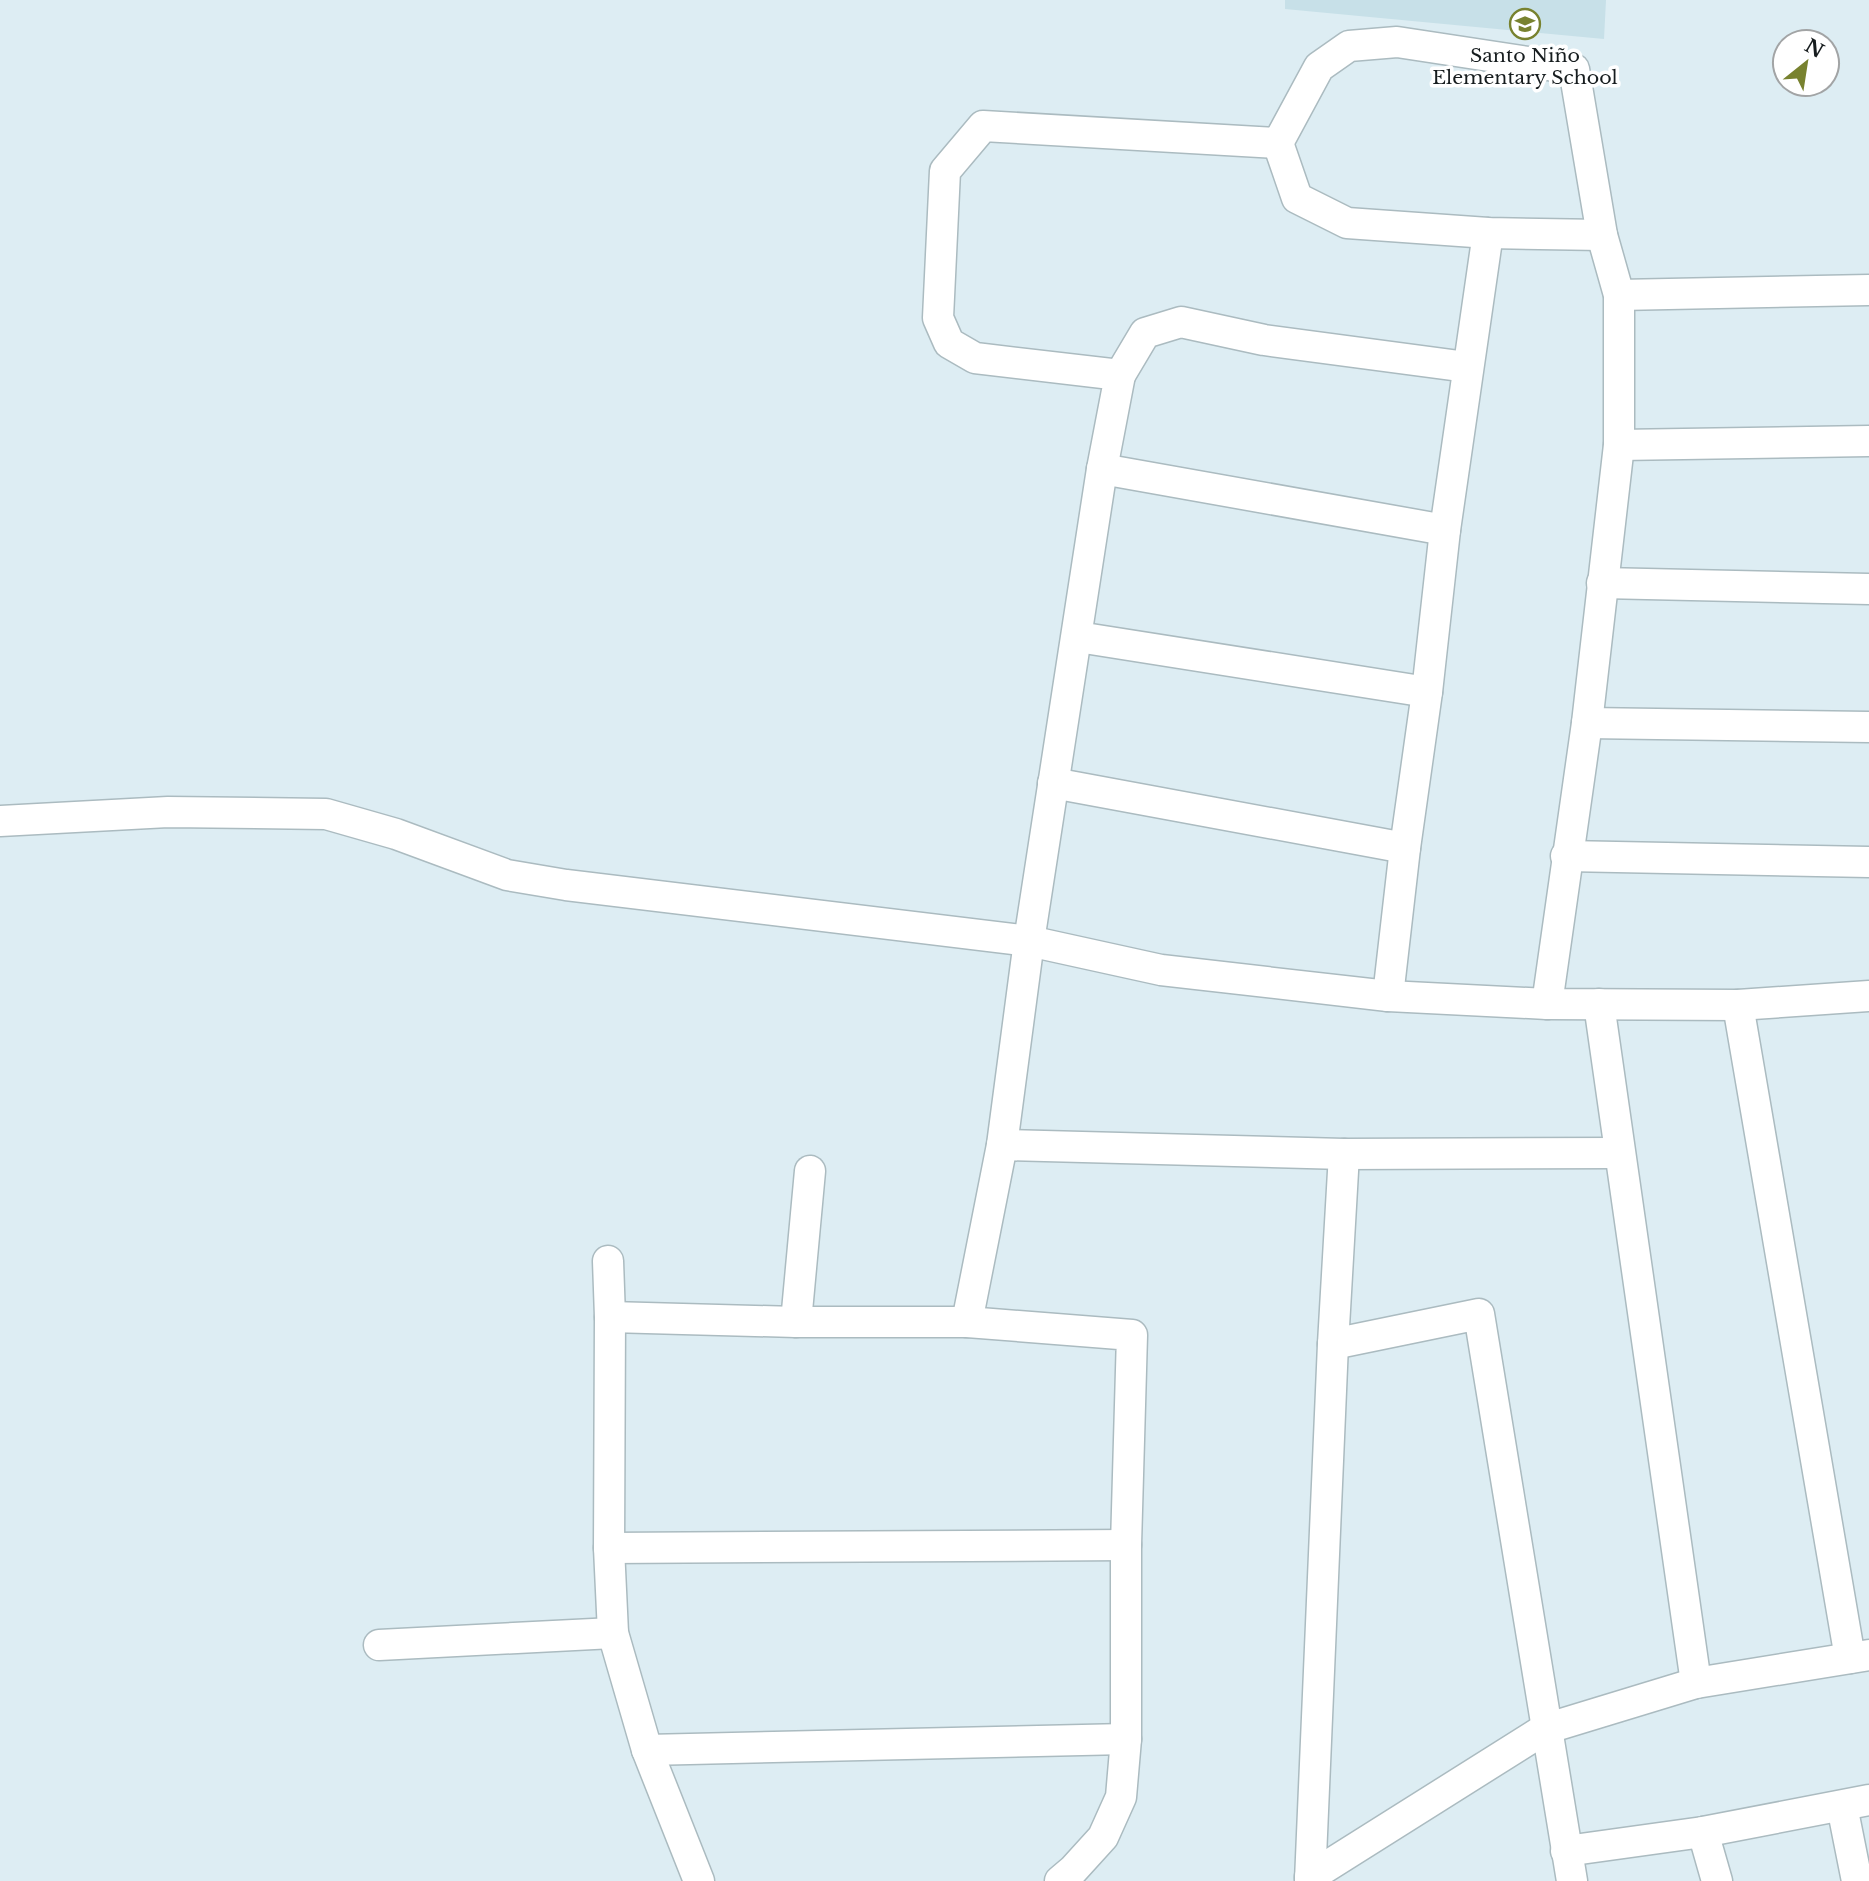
<svg xmlns="http://www.w3.org/2000/svg" width="1869" height="1881" font-family="'Libre Baskerville',serif">
	<style>
		.built { fill: #c7e0e8 }
		.lines { fill: none; stroke-linecap: round; stroke-linejoin: round }
		.street-casing { stroke: #abbbc0; stroke-width: 33 }
		.street { stroke: #fff; stroke-width: 30 }
		.labels { text-anchor: middle; stroke-width: 7; stroke-linejoin: round; paint-order: stroke }
		.poi-label { font-size: 19px; fill: #161c1e; stroke: #fff }
	</style>
	<rect width="100%" height="100%" fill="#ddedf3"/>
	<path class="built" d="M1285 0H1606L1604 39 1285 9Z"/>
	<g class="lines">
		<g class="street-casing">
			<g id="street">
				<path d="M1278 143 1297 198 1347 223 1488 233 1602 235"/>
				<path d="M1619 295 1869 290"/>
				<path d="M1120 375 1145 333 1181 322 1264 340 1467 367"/>
				<path d="M1619 445 1869 441"/>
				<path d="M1102 469 1445 530"/>
				<path d="M1602 583 1869 589"/>
				<path d="M1078 637 1427 692"/>
				<path d="M1587 723 1869 727"/>
				<path d="M1053 783 1405 848"/>
				<path d="M0 821 168 812 326 814 396 834 507 875 566 885 1029 941 1161 970 1388 996 1547 1004 1738 1005 1869 996"/>
				<path d="M1566 856 1869 862"/>
				<path d="M1388 996 1405 848 1427 692 1445 530 1488 233"/>
				<path d="M1599 1004 1696 1683"/>
				<path d="M1738 1005 1850 1658"/>
				<path d="M1002 1145 1344 1154 1619 1153"/>
				<path d="M608 1261 610 1317 609 1548 613 1633 647 1750 699 1881"/>
				<path d="M610 1317 796 1322H967L1132 1335 1126 1545V1739L1121 1797 1103 1837 1073 1870 1060 1881"/>
				<path d="M796 1322 810 1171"/>
				<path d="M967 1322 1002 1145 1029 941 1102 469 1120 375 975 358 949 343 938 318 945 171 983 126 1278 143 1319 67 1349 46 1397 42 1574 69 1602 235 1619 295V445L1587 723 1547 1004"/>
				<path d="M1333 1344 1479 1314 1572 1881"/>
				<path d="M609 1548 1126 1545"/>
				<path d="M379 1645 613 1633"/>
				<path d="M647 1750 1126 1739"/>
				<path d="M1842 1806 1857 1881"/>
				<path d="M1703 1832 1717 1881"/>
				<path d="M1566 1851 1703 1832 1869 1800"/>
				<path d="M1310 1877 1545 1729 1696 1683 1869 1655"/>
				<path d="M1310 1881 1333 1344 1344 1154"/>
			</g>
		</g>
		<use href="#street" class="street"/>
	</g>
	<defs>
		<g id="school-ring" transform="scale(1.575)"><circle r="9.5" fill="#fff" stroke="#78822f" stroke-width="1.5"/><path d="M0-5L7-2L0 1L-7-2ZM-4 1L0 2.5L4 1V4Q0 6-4 4Z" fill="#78822f"/></g>
	</defs>
	<g fill-rule="evenodd">
		<use href="#school-ring" x="1525" y="24"/>
	</g>
	<g class="labels">
		<g class="poi-label">
			<text x="1525" y="62">Santo Niño<tspan x="1525" dy="22">Elementary School</tspan></text>
		</g>
	</g>
	<g transform="translate(1806 63) rotate(30)"><circle r="33" fill="#ffffff" stroke="#a2a4a5" stroke-width="2"/>
	<path d="M0-5L12 26L0 18L-12 26Z" fill="#78822f"/>
	<text y="-10" font-size="19" font-weight="bold" text-anchor="middle" fill="#161c1e">N</text>
	</g>
</svg>
